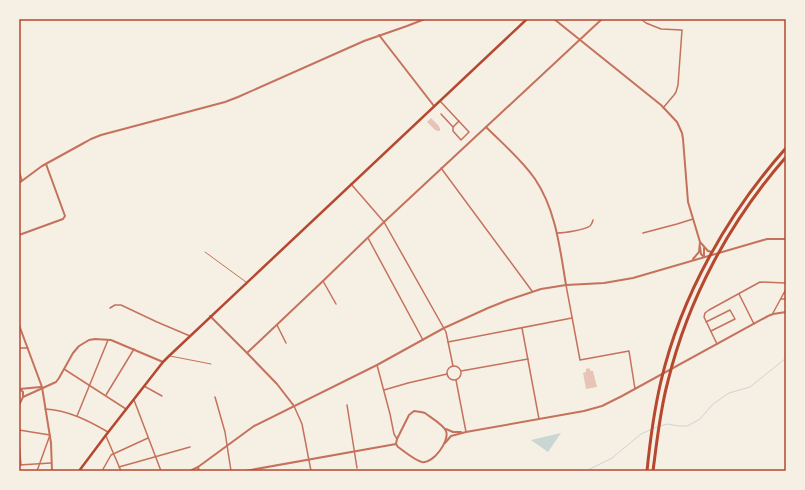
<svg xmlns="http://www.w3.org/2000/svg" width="805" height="490" font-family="Raleway,sans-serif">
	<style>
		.water { fill: #c9d6d2 }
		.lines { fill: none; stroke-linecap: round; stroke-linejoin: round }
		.stream { stroke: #c9d6d2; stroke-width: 1 }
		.building { fill: #e6c5b7 }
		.service { stroke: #c5725c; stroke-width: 1 }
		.pedestrian { stroke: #c5725c; stroke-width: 1 }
		.minor { stroke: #c5725c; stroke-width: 1.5 }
		.tertiary { stroke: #c5725c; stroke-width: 2 }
		.primary { stroke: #b5482f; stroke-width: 2.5 }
		.motorway { stroke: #b5482f; stroke-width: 3 }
		.neatline { fill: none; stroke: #b5482f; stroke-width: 1.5 }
	</style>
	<rect width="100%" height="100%" fill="#f6efe4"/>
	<path class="water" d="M561 433 548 452 531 440Z"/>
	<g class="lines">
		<g class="stream">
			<path d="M660 426 667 424 679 426H687L693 423 700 419 713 404 729 393 750 387 786 358"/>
			<path d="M586 471 612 458 641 434 657 427"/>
		</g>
	</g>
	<g class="building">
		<path d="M431 118 439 126 440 129V131H438L435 130 427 122Z"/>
		<path d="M589 368 591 371H593L597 387 586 389 583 373 586 372V369Z"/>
	</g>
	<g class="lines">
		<path class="service" d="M205 252 246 282"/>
		<path class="pedestrian" d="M170 356 211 364"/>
		<g class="minor">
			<path d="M641 19 646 23 661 29 682 30 678 85 676 92 674 95 663 108"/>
			<path d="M440 101 469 132 461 140 453 131V127L441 114"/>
			<path d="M453 127 459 121"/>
			<path d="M19 162V170L22 181"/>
			<path d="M441 168 532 291"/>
			<path d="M351 184 384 222 446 332 453 366"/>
			<path d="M557 233C564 233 584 230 590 226 592 224 592 223 593 220"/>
			<path d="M643 233 677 224 693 219"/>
			<path d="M368 238 423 340"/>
			<path d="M323 281 336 304"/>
			<path d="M566 285 580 360 629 351 635 389"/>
			<path d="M739 294 754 324"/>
			<path d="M781 299H786"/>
			<path d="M110 308 115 305H121L157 322 190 336"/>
			<path d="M773 313 786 289"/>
			<path d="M706 322 730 310 735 319 711 331"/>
			<path d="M277 325 286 343"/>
			<path d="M522 328 539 419"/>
			<path d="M448 342 572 318"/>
			<path d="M717 344 704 317 705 313 709 310 760 282 786 283"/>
			<path d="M19 348H28"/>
			<path d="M377 365 390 414 394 434 397 439"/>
			<circle cx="454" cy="373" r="7"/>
			<path d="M64 369 126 409"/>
			<path d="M461 371 528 359"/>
			<path d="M456 380 466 432"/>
			<path d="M144 386 162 396"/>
			<path d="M384 390 408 383 447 374"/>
			<path d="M106 395 134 349"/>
			<path d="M215 397 225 432 231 471"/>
			<path d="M134 400 161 471"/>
			<path d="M347 405 357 468"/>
			<path d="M294 406 302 424 311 471"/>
			<path d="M45 409C68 410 89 421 108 432"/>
			<path d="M77 416 108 340"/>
			<path d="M19 430 50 435 37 471"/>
			<path d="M106 436 121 471"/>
			<path d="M19 443 21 465"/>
			<path d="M19 465 51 463"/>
			<path d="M119 467 190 447"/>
			<path d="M102 471 111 455 148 438"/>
		</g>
		<g class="tertiary">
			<path d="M554 19 661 105 677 122 682 133 683 139 688 202 700 242 699 252 693 259"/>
			<path d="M379 35 434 106"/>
			<path d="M486 127C503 144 522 160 535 179 556 210 560 249 566 285"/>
			<path d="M19 183 42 166 82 144 91 139 101 135 225 102 238 97 364 41 407 26 425 19"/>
			<path d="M19 235 63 219 65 216 46 164"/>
			<path d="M700 242 708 251 712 252"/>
			<path d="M700 247 701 254 704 257"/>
			<path d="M704 257V248"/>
			<path d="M210 316 247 353 277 384 294 406"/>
			<path d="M19 325 42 387 51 443 52 471"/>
			<path d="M247 353 323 281 384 222 602 19"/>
			<path d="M19 389 41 387"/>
			<path d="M21 390 23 392V397"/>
			<path d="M19 405 23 397 56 382 59 378 73 353 79 346 89 340 95 339 111 340 163 362"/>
			<path d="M414 411 421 412 425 413C430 417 444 425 446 431 450 441 433 464 422 462 414 460 404 451 398 447L396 444 397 439 409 415Z"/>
			<path d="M446 429 453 432H461"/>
			<path d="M445 443 451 436 466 432 584 411 602 406 622 396 768 316 773 314 786 312"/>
			<path d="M198 467 199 471"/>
			<path d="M190 471 198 467 254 426 377 365 444 328 488 308 508 300 541 289 566 285 604 283 633 278 760 241 767 239H786"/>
			<path d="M245 471 396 444"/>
		</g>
		<path class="primary" d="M79 471 106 435 163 362 169 356 527 19"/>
		<g class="motorway">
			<path d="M647 471C650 441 654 411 661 381 681 296 728 213 786 148"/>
			<path d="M653 471C657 441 660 410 668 381 688 299 730 221 786 157"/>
		</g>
	</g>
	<rect width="805" height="490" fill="none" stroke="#f6efe4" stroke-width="40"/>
	<rect x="20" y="20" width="765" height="450" class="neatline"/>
</svg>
